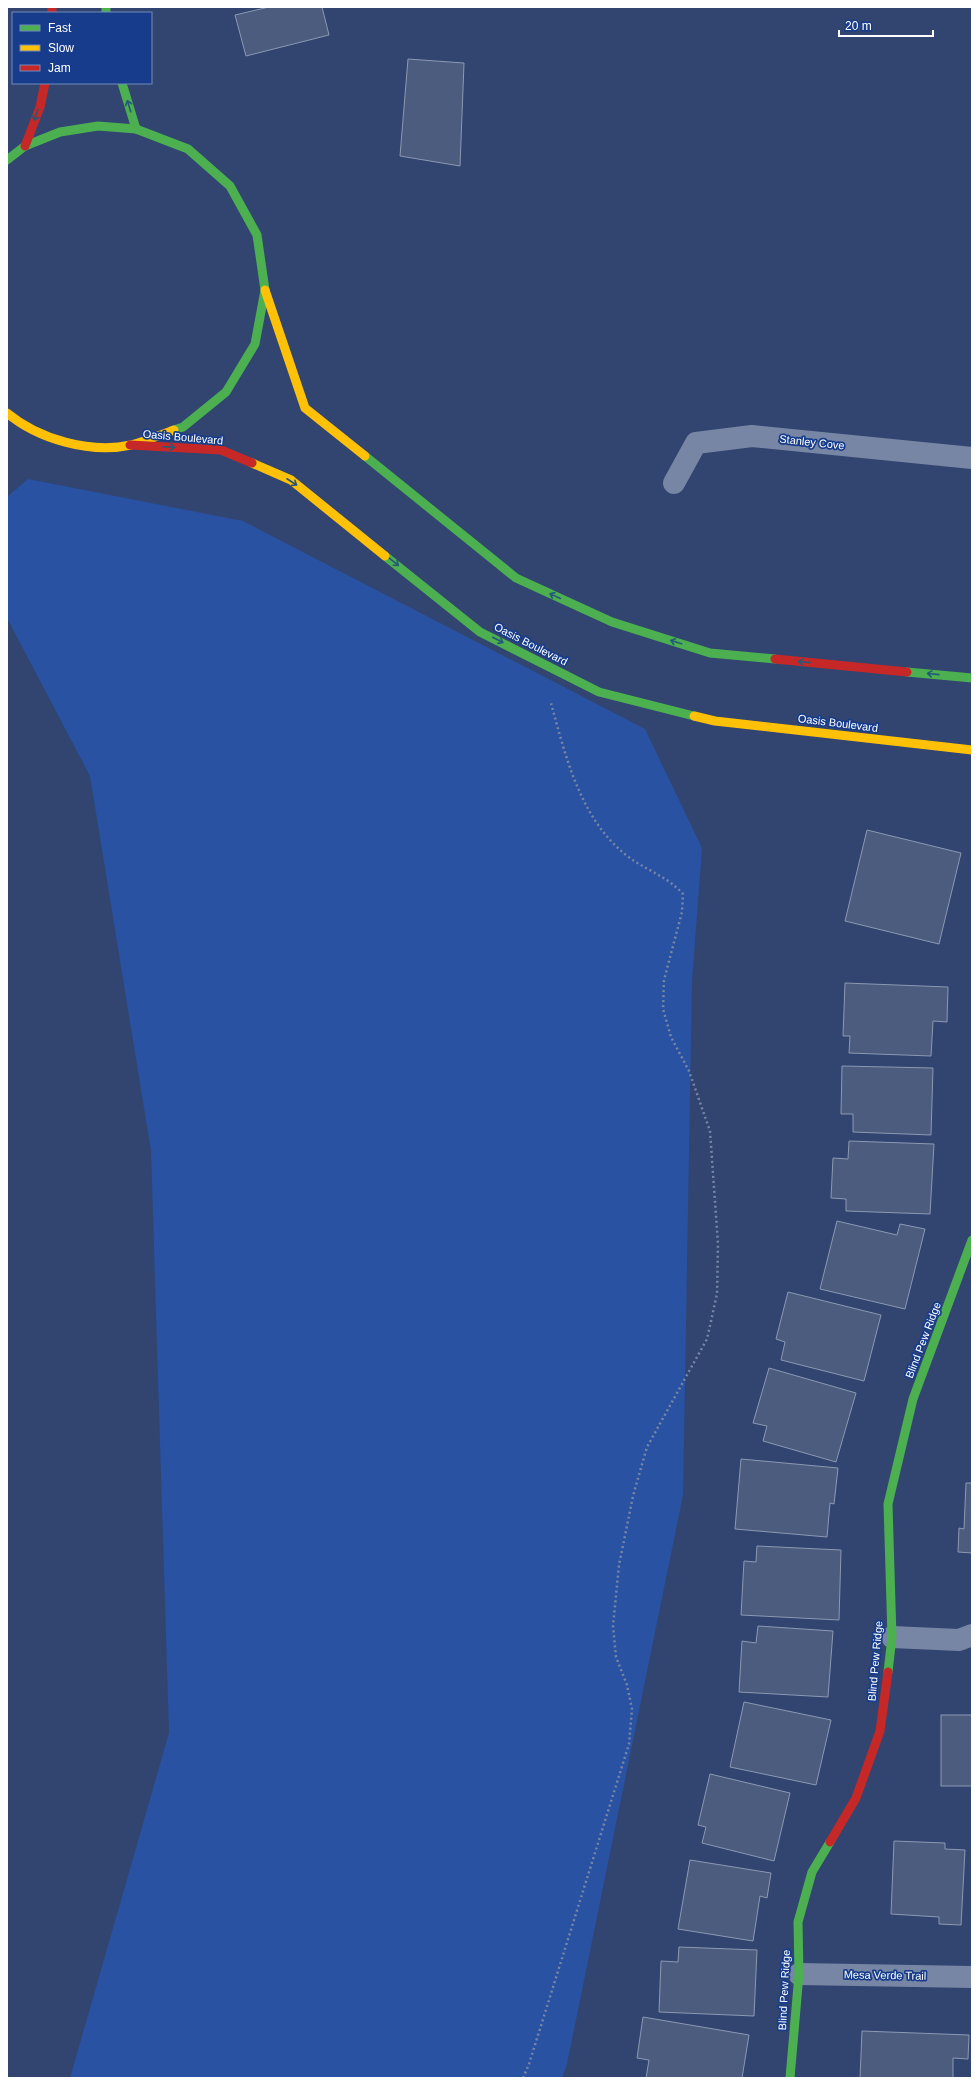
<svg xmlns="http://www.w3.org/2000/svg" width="979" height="2085" font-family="Helvetica,sans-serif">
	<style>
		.green { fill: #2952a2 }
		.building { fill: #4b5c7f; stroke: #8c99b3 }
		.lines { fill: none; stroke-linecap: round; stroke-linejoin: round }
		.path { stroke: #7886a5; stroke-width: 2.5; stroke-dasharray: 2 3; stroke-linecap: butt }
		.street { stroke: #7886a5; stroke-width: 22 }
		.fast { stroke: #4caf50; stroke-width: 9 }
		.slow { stroke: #ffc107; stroke-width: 9 }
		.jam { stroke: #c62828; stroke-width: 9 }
		.oneway { stroke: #24597c }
		.labels { text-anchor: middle; stroke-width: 3.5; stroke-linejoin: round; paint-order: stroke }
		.street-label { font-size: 11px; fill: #fff; stroke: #163c8b }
	</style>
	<rect width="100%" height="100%" fill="#314570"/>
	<path class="green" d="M28 479 243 521 645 729 702 848 692 981 683 1495 567 2064 562 2078H70L169 1733 151 1151 90 776 7 618V497Z"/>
	<g class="building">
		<path d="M269 7H322L329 35 246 56 235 15Z"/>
		<path d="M408 59 464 63 460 166 400 156Z"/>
		<path d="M867 830 961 853 939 944 845 921Z"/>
		<path d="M845 983 948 987 947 1022 933 1021 931 1056 849 1053 850 1036H843Z"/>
		<path d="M842 1066 933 1068 931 1135 853 1132V1114H841Z"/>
		<path d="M849 1141 934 1144 930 1214 846 1211V1199L831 1198 833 1158 848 1159Z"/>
		<path d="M837 1221 897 1235 900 1224 925 1229 905 1309 820 1289Z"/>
		<path d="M788 1292 881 1315 864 1381 781 1360 785 1342 776 1339Z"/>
		<path d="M769 1368 856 1393 836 1462 763 1441 767 1426 753 1423Z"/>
		<path d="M741 1459 838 1468 834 1504 830 1503 827 1537 735 1529Z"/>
		<path d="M966 1483H972V1553L958 1552 959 1528 964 1529Z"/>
		<path d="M757 1546 841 1550 839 1620 741 1615 744 1561 756 1562Z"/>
		<path d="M758 1626 833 1631 828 1697 739 1692 742 1641 756 1643Z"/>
		<path d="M744 1702 831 1720 816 1785 730 1767Z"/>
		<rect x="941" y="1715" width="31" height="71"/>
		<path d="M710 1774 790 1793 774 1861 702 1843 706 1827 698 1825Z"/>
		<path d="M894 1841 945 1843V1849L965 1850 961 1925 939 1924V1917L891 1914Z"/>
		<path d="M690 1860 771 1873 767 1898 760 1896 753 1941 678 1929Z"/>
		<path d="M679 1947 757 1950 754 2016 659 2012 661 1961 678 1962Z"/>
		<path d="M643 2017 749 2035 742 2078H646L649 2060 637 2058Z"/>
		<path d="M862 2031 969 2035 968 2059 953 2058V2078H860Z"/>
	</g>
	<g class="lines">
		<path class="path" d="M523 2078 529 2064 629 1744 632 1709 627 1685 616 1657 613 1626 619 1565 633 1496 647 1447 707 1339 717 1294 718 1244 710 1131 689 1071 671 1037 663 1009 664 980 682 912 683 894C668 877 648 871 630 858 581 822 566 758 551 703"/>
		<g class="street">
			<path d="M674 483 696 443 752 436 972 458"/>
			<path d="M892 1637 959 1640 972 1635"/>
			<path d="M799 1974 972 1977"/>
		</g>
		<g class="fast">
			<path d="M106 7V13"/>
			<path d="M122 83 136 129"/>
			<path d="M7 160 25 146 60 132 98 126 136 129 188 149 230 186 257 235 265 290 255 344 226 392 183 427 174 430"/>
			<path d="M365 456 516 578 612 622 710 653 775 659"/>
			<path d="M385 556 480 632 599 692 694 716"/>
			<path d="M907 672 972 678"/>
			<path d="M888 1672 892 1637 888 1504 913 1399 972 1240"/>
			<path d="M790 2078 799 1974 798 1922 812 1872 830 1842"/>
		</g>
		<g class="slow">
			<path d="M265 290 305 408 365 456"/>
			<path d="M7 413C38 439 90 454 131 445 146 441 160 435 174 430"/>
			<path d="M252 463 291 480 385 556"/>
			<path d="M694 716 715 721 972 750"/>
		</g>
		<g class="jam">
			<path d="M52 7V13"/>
			<path d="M25 146 40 107 45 83"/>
			<path d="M130 445 221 450 252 463"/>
			<path d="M775 659 907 672"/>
			<path d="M830 1842 856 1798 880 1731 888 1672"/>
		</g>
	</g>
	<defs><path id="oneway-shaft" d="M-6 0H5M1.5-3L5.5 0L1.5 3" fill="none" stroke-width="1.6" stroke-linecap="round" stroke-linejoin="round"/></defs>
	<g class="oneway">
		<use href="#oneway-shaft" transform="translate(129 106) rotate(-107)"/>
		<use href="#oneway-shaft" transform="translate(36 115) rotate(111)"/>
		<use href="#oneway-shaft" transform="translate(169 447) rotate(3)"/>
		<use href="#oneway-shaft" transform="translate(292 482) rotate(33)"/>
		<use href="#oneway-shaft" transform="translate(394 562) rotate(39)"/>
		<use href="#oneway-shaft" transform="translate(555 596) rotate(-155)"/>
		<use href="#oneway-shaft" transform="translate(498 640) rotate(27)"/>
		<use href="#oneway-shaft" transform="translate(676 642) rotate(-163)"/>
		<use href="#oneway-shaft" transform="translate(804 662) rotate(-174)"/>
		<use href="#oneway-shaft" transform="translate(933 674) rotate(-174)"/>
	</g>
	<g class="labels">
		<g class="street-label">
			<text transform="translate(183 437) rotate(5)" y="4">Oasis Boulevard</text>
			<text transform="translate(812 442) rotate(6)" y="4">Stanley Cove</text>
			<text transform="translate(531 644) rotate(27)" y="4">Oasis Boulevard</text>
			<text transform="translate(838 723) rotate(7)" y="4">Oasis Boulevard</text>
			<text transform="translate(923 1340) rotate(-69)" y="4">Blind Pew Ridge</text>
			<text transform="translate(875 1661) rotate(-85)" y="4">Blind Pew Ridge</text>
			<text transform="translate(885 1975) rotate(1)" y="4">Mesa Verde Trail</text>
			<text transform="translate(784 1990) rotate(-87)" y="4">Blind Pew Ridge</text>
		</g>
	</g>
	<rect width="979" height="2085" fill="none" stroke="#ffffff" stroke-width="16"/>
	<rect x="12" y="12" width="140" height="72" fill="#163c8b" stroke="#738ab9"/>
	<rect x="20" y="25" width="20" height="6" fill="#4caf50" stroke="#738ab9"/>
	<text x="48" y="32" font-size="12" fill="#ffffff">Fast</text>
	<rect x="20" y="45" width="20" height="6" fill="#ffc107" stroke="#738ab9"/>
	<text x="48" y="52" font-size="12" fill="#ffffff">Slow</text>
	<rect x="20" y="65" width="20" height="6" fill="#c62828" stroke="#738ab9"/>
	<text x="48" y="72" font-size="12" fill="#ffffff">Jam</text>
	<path d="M839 30v6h94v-6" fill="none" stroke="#ffffff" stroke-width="2"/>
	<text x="845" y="30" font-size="12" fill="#ffffff" stroke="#163c8b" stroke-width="3" paint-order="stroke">20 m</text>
</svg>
